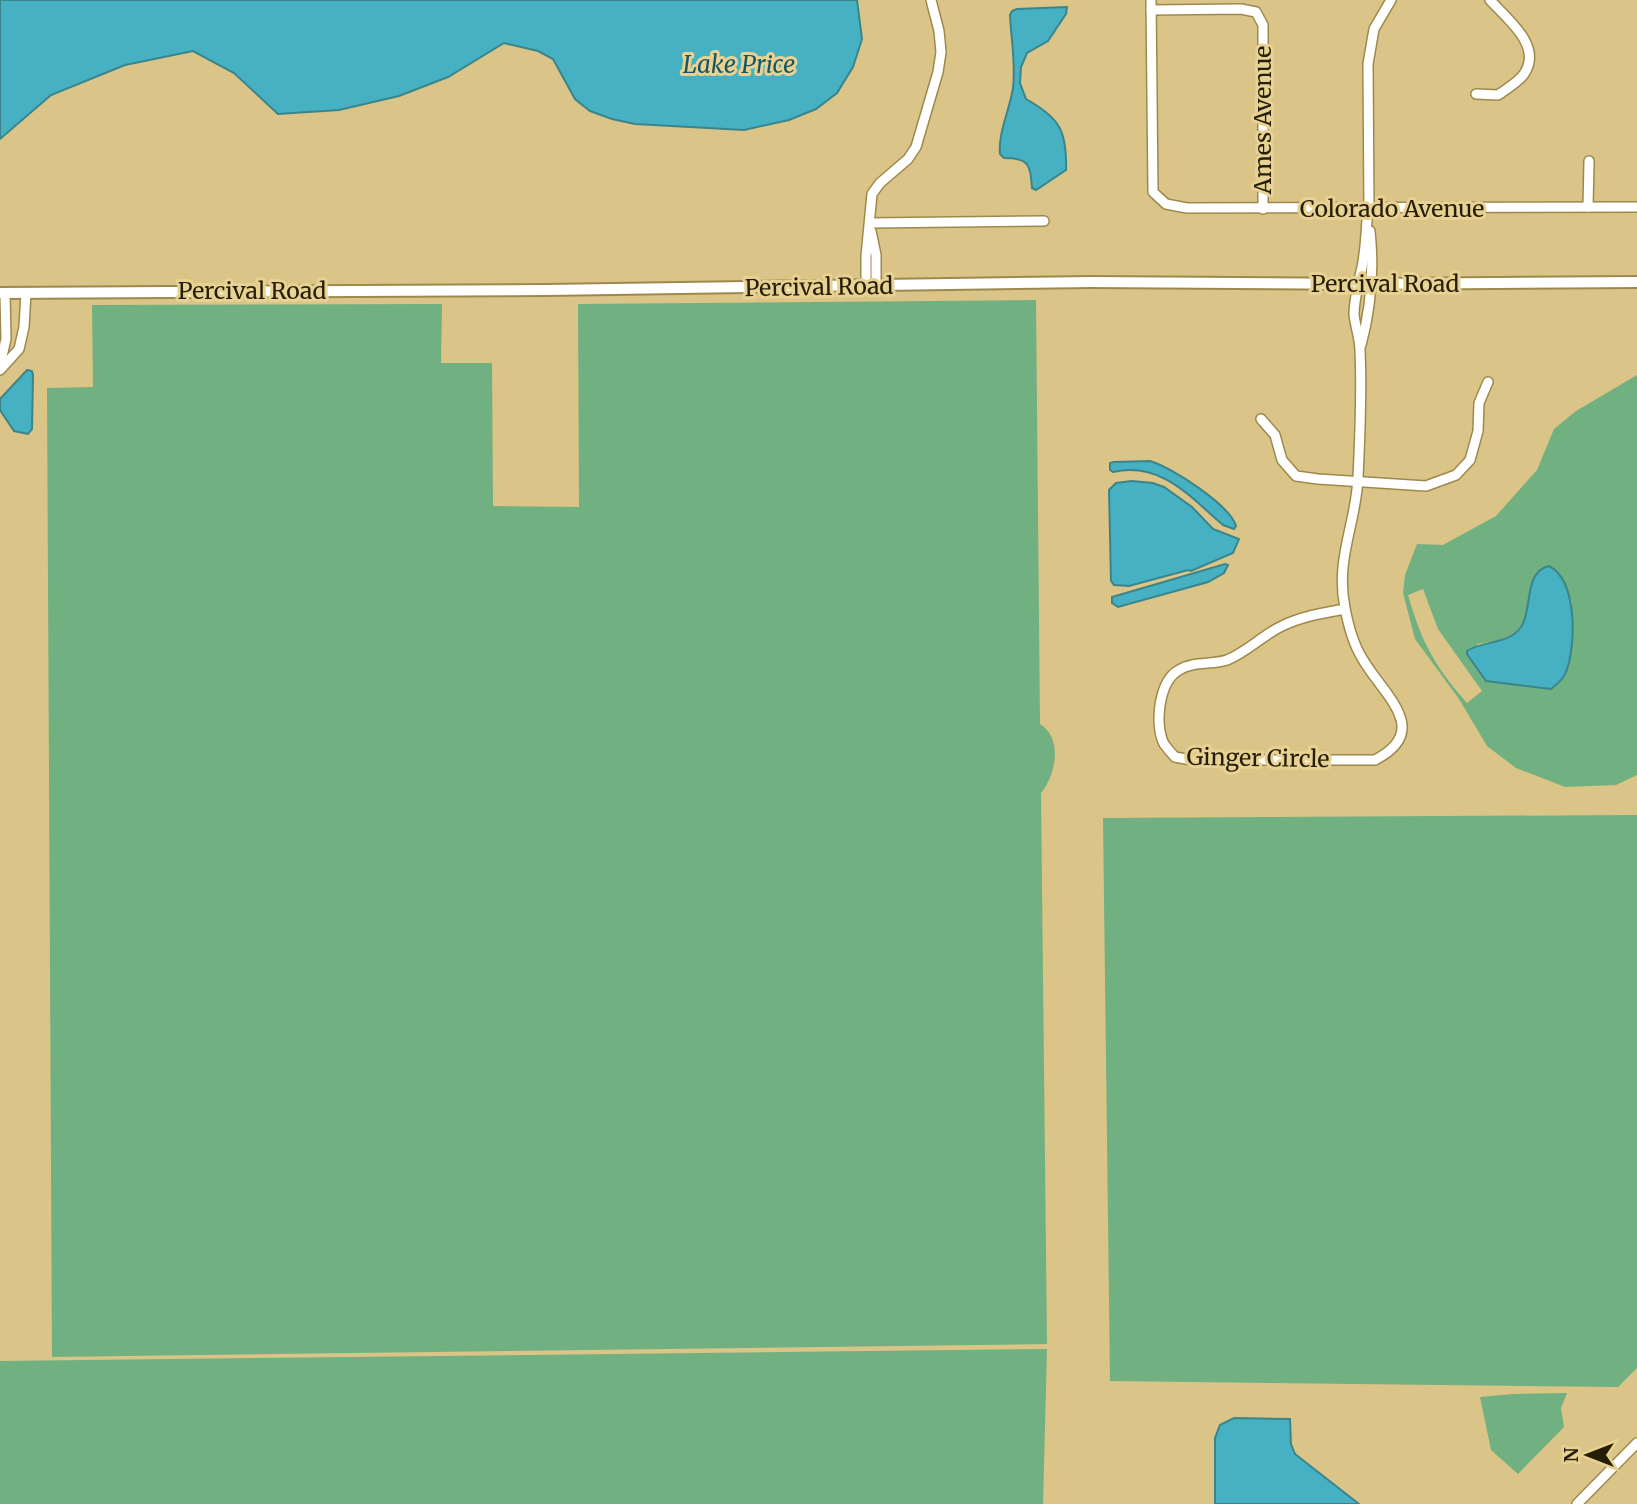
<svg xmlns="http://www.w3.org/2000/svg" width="1637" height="1504" font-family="Merriweather,serif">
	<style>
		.green { fill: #71b080; fill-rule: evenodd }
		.water { fill: #45b1c3; stroke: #3b858a; stroke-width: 2 }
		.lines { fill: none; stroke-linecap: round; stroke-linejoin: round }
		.minor-casing { stroke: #9e894d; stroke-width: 12 }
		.tertiary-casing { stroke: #9e894d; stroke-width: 14 }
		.minor { stroke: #fff; stroke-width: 9 }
		.tertiary { stroke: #fff; stroke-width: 10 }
		.labels { text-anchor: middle; stroke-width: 6; stroke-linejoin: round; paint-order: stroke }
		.street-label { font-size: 23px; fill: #251d04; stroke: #e7d193 }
		.water-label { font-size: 24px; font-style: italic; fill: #1a5660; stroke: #e7d193 }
	</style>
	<rect width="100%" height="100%" fill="#dac487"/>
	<g class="green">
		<path d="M1036 300 1040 724C1063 738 1056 775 1041 793L1047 1344 52 1357 47 388 93 387 92 305 442 304 441 363H492L493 506 579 507 578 304Z"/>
		<path d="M1637 375V775L1616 785 1565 787 1516 768 1487 746 1459 699 1415 639 1403 593 1405 575 1417 544 1443 545 1496 516 1537 470 1554 429 1576 411ZM1562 578 1572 603 1571 651 1498 681H1486L1477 644C1525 638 1525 626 1532 582ZM1423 589 1438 629 1482 691 1467 703C1435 667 1421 641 1408 595Z"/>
		<path d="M1637 815V1368L1618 1387 1110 1381 1103 818Z"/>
		<path d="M1047 1349 1043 1504H0V1361Z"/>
		<path d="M1567 1393 1561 1408 1564 1427 1518 1474 1491 1450 1480 1397 1512 1394Z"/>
	</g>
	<g class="water">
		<path d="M0 0H857L862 39 853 67 837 93 816 109 789 120 744 130 635 124 612 119 590 111 575 99 553 59 538 51 504 43 448 77 399 96 339 110 278 114 234 73 193 51 125 65 51 95 0 139Z"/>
		<path d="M1067 7 1066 14 1048 41 1027 53 1021 67 1020 83 1026 99C1060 118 1067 131 1066 170L1036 190 1032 188C1030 165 1030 158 1004 158L1000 154C998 132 1010 109 1013 88 1016 65 1011 38 1010 15L1012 11 1017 9Z"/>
		<path d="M27 370 32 371 33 375 32 429 28 434 14 431 0 410V399Z"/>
		<path d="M1150 461C1171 467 1230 505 1236 526L1234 529 1223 525C1190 497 1161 461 1113 472L1110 470V463L1114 462Z"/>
		<path d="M1132 481 1153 483 1164 487 1192 507 1213 529 1239 539 1233 553 1191 571 1188 570 1129 586 1114 585 1111 581 1109 490 1116 483Z"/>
		<path d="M1225 564 1228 565 1224 573 1208 582 1118 607 1112 603V597Z"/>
		<path d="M1549 566C1578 581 1576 646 1566 672 1563 680 1557 684 1551 689L1486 681 1467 654V651C1484 640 1508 645 1521 627 1533 610 1523 572 1549 566Z"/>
		<path d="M1234 1418 1290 1419 1291 1444 1295 1454 1359 1504H1215V1438L1220 1425Z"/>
	</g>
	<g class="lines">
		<g class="minor-casing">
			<g id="minor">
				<path d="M1151 0 1153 192 1166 204 1187 208 1637 207"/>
				<path d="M1151 10 1241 9 1256 12 1263 25V209"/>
				<path d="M1476 94 1498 95C1506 89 1519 82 1524 74 1543 46 1508 20 1490 0"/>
				<path d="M1588 207 1589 161"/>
				<path d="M1369 213 1368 64 1374 29 1391 0"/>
				<path d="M870 223 1044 221"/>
				<path d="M871 231 876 255V286"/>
				<path d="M866 286V256L872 194 880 183 908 159 916 147 938 72 941 52 939 31 931 0"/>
				<path d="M1361 345C1371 308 1374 269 1370 231"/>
				<path d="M0 365 6 339 5 293"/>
				<path d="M0 370 19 349 24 327 26 293"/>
				<path d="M1261 419 1275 435 1282 460 1296 476 1318 479 1426 486 1456 475 1470 460 1478 431 1479 403 1488 382"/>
				<path d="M1345 609C1323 613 1303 616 1282 626 1263 635 1247 652 1227 660 1212 665 1193 661 1179 670 1159 681 1154 724 1164 744 1167 748 1171 753 1175 757L1191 760H1375C1433 730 1383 695 1362 658 1354 645 1348 624 1345 608 1335 559 1356 524 1358 478 1360 436 1362 392 1360 351 1360 338 1355 326 1354 314 1354 299 1359 282 1362 267 1366 248 1366 228 1368 209"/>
				<path d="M1577 1504 1637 1443"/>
			</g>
		</g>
		<g class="tertiary-casing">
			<path id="tertiary" d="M0 293 546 290 1091 282 1371 284 1637 282"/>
		</g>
		<use href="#minor" class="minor"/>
		<use href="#tertiary" class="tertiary"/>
	</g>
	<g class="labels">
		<g class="street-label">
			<text transform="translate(1263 120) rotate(-90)" y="8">Ames Avenue</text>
			<text x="1392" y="217">Colorado Avenue</text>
			<text x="1385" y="292">Percival Road</text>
			<text transform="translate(819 287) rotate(-1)" y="8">Percival Road</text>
			<text x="252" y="299">Percival Road</text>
			<text transform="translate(1258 758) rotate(1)" y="8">Ginger Circle</text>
		</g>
		<g class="water-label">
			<text x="739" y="73">Lake Price</text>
		</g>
	</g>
	<g transform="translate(1588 1455) rotate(270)" stroke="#e7d193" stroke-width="5" paint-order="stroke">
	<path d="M0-5L12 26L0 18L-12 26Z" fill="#251d04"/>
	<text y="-10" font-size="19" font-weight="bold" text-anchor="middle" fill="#251d04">N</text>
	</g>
</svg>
